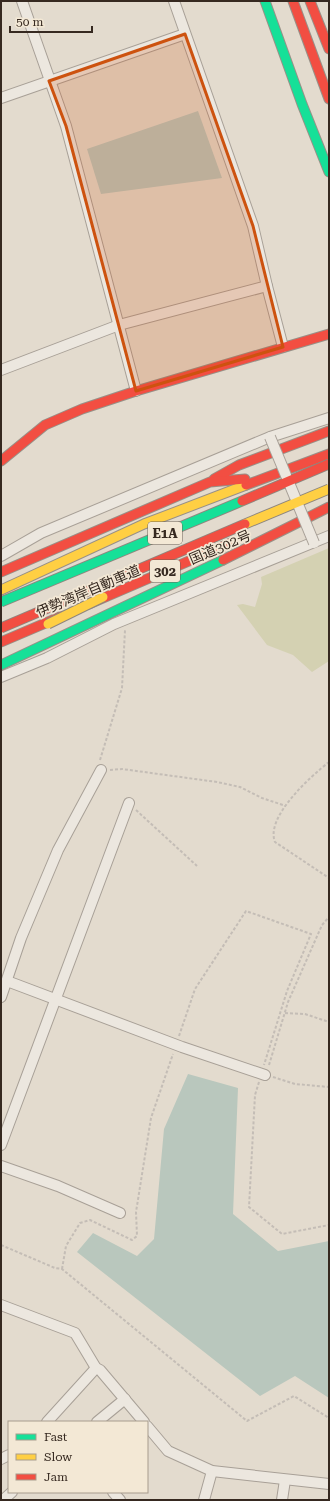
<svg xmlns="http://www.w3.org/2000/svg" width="330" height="1501" font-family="'Roboto Serif','Noto Sans JP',serif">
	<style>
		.green { fill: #d4d1b2 }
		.water { fill: #b9c7bd }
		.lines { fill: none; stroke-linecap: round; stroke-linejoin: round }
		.street-casing { stroke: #a8a097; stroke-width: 12 }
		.fast-casing { stroke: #989087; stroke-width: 11 }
		.slow-casing { stroke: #989087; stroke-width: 11 }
		.jam-casing { stroke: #989087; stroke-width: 11 }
		.path { stroke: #c4bdb6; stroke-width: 2; stroke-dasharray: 3 2; stroke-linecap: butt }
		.street { stroke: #ece7df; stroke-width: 10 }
		.fast { stroke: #16e098; stroke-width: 9 }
		.slow { stroke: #ffcf43; stroke-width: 9 }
		.jam { stroke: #f24e42; stroke-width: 9 }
		.street-bridge-casing { stroke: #a8a097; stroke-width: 12; stroke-linecap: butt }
		.fast-bridge-casing { stroke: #8e867e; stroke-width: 11; stroke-linecap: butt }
		.slow-bridge-casing { stroke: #8e867e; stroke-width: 11; stroke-linecap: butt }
		.jam-bridge-casing { stroke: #8e867e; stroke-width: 11; stroke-linecap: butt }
		.street-bridge { stroke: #ece7df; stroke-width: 10 }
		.fast-bridge { stroke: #16e098; stroke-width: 9 }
		.slow-bridge { stroke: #ffcf43; stroke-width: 9 }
		.jam-bridge { stroke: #f24e42; stroke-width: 9 }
		.marked { fill: #cd520f; fill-opacity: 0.2; stroke: #cd520f; stroke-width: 3; stroke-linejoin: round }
		.labels { text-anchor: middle; stroke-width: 3.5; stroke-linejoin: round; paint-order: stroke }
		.shield { fill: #f3e8d5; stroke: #6f6256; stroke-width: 1 }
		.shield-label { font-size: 13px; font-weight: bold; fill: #362920 }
		.street-label { font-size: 14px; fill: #362920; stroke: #f3e8d5 }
	</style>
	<rect width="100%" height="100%" fill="#e3dbce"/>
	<path class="green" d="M329 548V661L312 672 293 655 267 645 237 605 243 604 255 607 262 584 261 577Z"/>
	<g class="water">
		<path d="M198 111 222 178 101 194 87 149Z"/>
		<path d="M188 1074 238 1088 233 1214 278 1251 329 1241V1398L295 1376 260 1396 77 1252 93 1233 137 1256 154 1239 164 1129Z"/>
	</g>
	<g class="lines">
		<g class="street-casing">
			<g id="street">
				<path d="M22 1 66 126 136 391"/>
				<path d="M174 1 253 226 267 286 283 347"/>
				<path d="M1 98 185 34"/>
				<path d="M1 370 119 325 267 286"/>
				<path d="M1 556 41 533 270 437 329 418"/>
				<path d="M1 677 47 658 114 624 329 536"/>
				<path d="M7 981 182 1047 265 1075"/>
				<path d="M1 997 21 938 58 850 101 770"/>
				<path d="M1 1145 129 803"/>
				<path d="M1 1166 58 1186 120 1213"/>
				<path d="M1 1305 75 1333 96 1368 100 1370 144 1422"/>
				<path d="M47 1422 96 1368"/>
				<path d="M97 1422 125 1399"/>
				<path d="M147 1426 168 1451 212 1471 329 1484"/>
				<path d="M1 1459 9 1455"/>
				<path d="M113 1492 120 1500"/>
				<path d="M3 1500 12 1492"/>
				<path d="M204 1500 212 1471"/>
				<path d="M282 1500 285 1480"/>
			</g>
		</g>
		<g class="fast-casing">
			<g id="fast">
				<path d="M265 1 302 104 329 172"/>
				<path d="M1 665 223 560"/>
			</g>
		</g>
		<g class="slow-casing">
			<path id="slow" d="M1 590 144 524 246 485"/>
		</g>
		<g class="jam-casing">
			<g id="jam">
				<path d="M293 1 329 99"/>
				<path d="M310 1 329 49"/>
				<path d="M1 461 45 425 82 409 136 391 329 334"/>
				<path d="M214 479 239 465 329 431"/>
				<path d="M246 485 329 454"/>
				<path d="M223 560 329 507"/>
				<path d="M1 572 210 482 245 479"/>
				<path d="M89 604 233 542"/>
				<path d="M1 642 62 616"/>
			</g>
		</g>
		<g class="path">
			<path d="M100 760 122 688 125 630"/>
			<path d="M329 762C311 776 265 817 275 842L329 878"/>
			<path d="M110 770 122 769 217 782 240 787 262 798 286 806"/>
			<path d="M136 810 197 866"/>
			<path d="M285 1013 305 1014 329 1022"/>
			<path d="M179 1036 195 989 246 911 311 934 287 991 264 1065"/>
			<path d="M269 1065 288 1002 322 925 329 917"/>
			<path d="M273 1077 295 1084 329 1087"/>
			<path d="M259 1082 255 1095 249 1207 282 1234 329 1225"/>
			<path d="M1 1245 55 1268 62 1269 247 1421 294 1396 329 1418"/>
			<path d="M62 1269 66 1246 80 1223 90 1220 132 1240 137 1236 136 1212 151 1118 173 1054"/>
		</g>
		<use href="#street" class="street"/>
		<use href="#fast" class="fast"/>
		<use href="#slow" class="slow"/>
		<use href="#jam" class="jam"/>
		<g class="street-bridge-casing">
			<path id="street-bridge" d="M270 437 314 543"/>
		</g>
		<g class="fast-bridge-casing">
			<path id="fast-bridge" d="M1 602 242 501"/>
		</g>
		<g class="slow-bridge-casing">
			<g id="slow-bridge">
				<path d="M245 524 329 489"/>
				<path d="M48 624 103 597"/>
			</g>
		</g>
		<g class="jam-bridge-casing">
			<g id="jam-bridge">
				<path d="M242 501 329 464"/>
				<path d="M1 628 245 524"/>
			</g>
		</g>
		<use href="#street-bridge" class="street-bridge"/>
		<use href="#fast-bridge" class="fast-bridge"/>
		<use href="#slow-bridge" class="slow-bridge"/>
		<use href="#jam-bridge" class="jam-bridge"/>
	</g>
	<path class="marked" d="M185 34 253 226 283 347 136 391 66 126 49 81Z"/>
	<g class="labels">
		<g class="shield">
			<rect x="148" y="522" width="34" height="22" rx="3"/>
			<rect x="150" y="560" width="30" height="22" rx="3"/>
		</g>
		<g class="shield-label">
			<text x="165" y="538">E1A</text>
			<text x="165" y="576">302</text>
		</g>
		<g class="street-label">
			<text transform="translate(220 547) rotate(-23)" y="5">国道302号</text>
			<text transform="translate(88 591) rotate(-23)" y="5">伊勢湾岸自動車道</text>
		</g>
	</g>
	<rect width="330" height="1501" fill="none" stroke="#362920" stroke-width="4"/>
	<rect x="8" y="1421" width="140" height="72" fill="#f3e8d5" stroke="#a79c8d"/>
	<rect x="16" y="1434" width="20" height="6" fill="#16e098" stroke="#a79c8d"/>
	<text x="44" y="1441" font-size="12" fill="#362920">Fast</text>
	<rect x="16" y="1454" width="20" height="6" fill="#ffcf43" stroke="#a79c8d"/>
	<text x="44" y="1461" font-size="12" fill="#362920">Slow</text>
	<rect x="16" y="1474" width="20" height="6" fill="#f24e42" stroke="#a79c8d"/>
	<text x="44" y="1481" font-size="12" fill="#362920">Jam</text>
	<path d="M10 26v6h82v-6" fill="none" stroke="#362920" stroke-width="2"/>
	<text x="16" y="26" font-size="12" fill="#362920" stroke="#f3e8d5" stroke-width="3" paint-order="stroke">50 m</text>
</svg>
